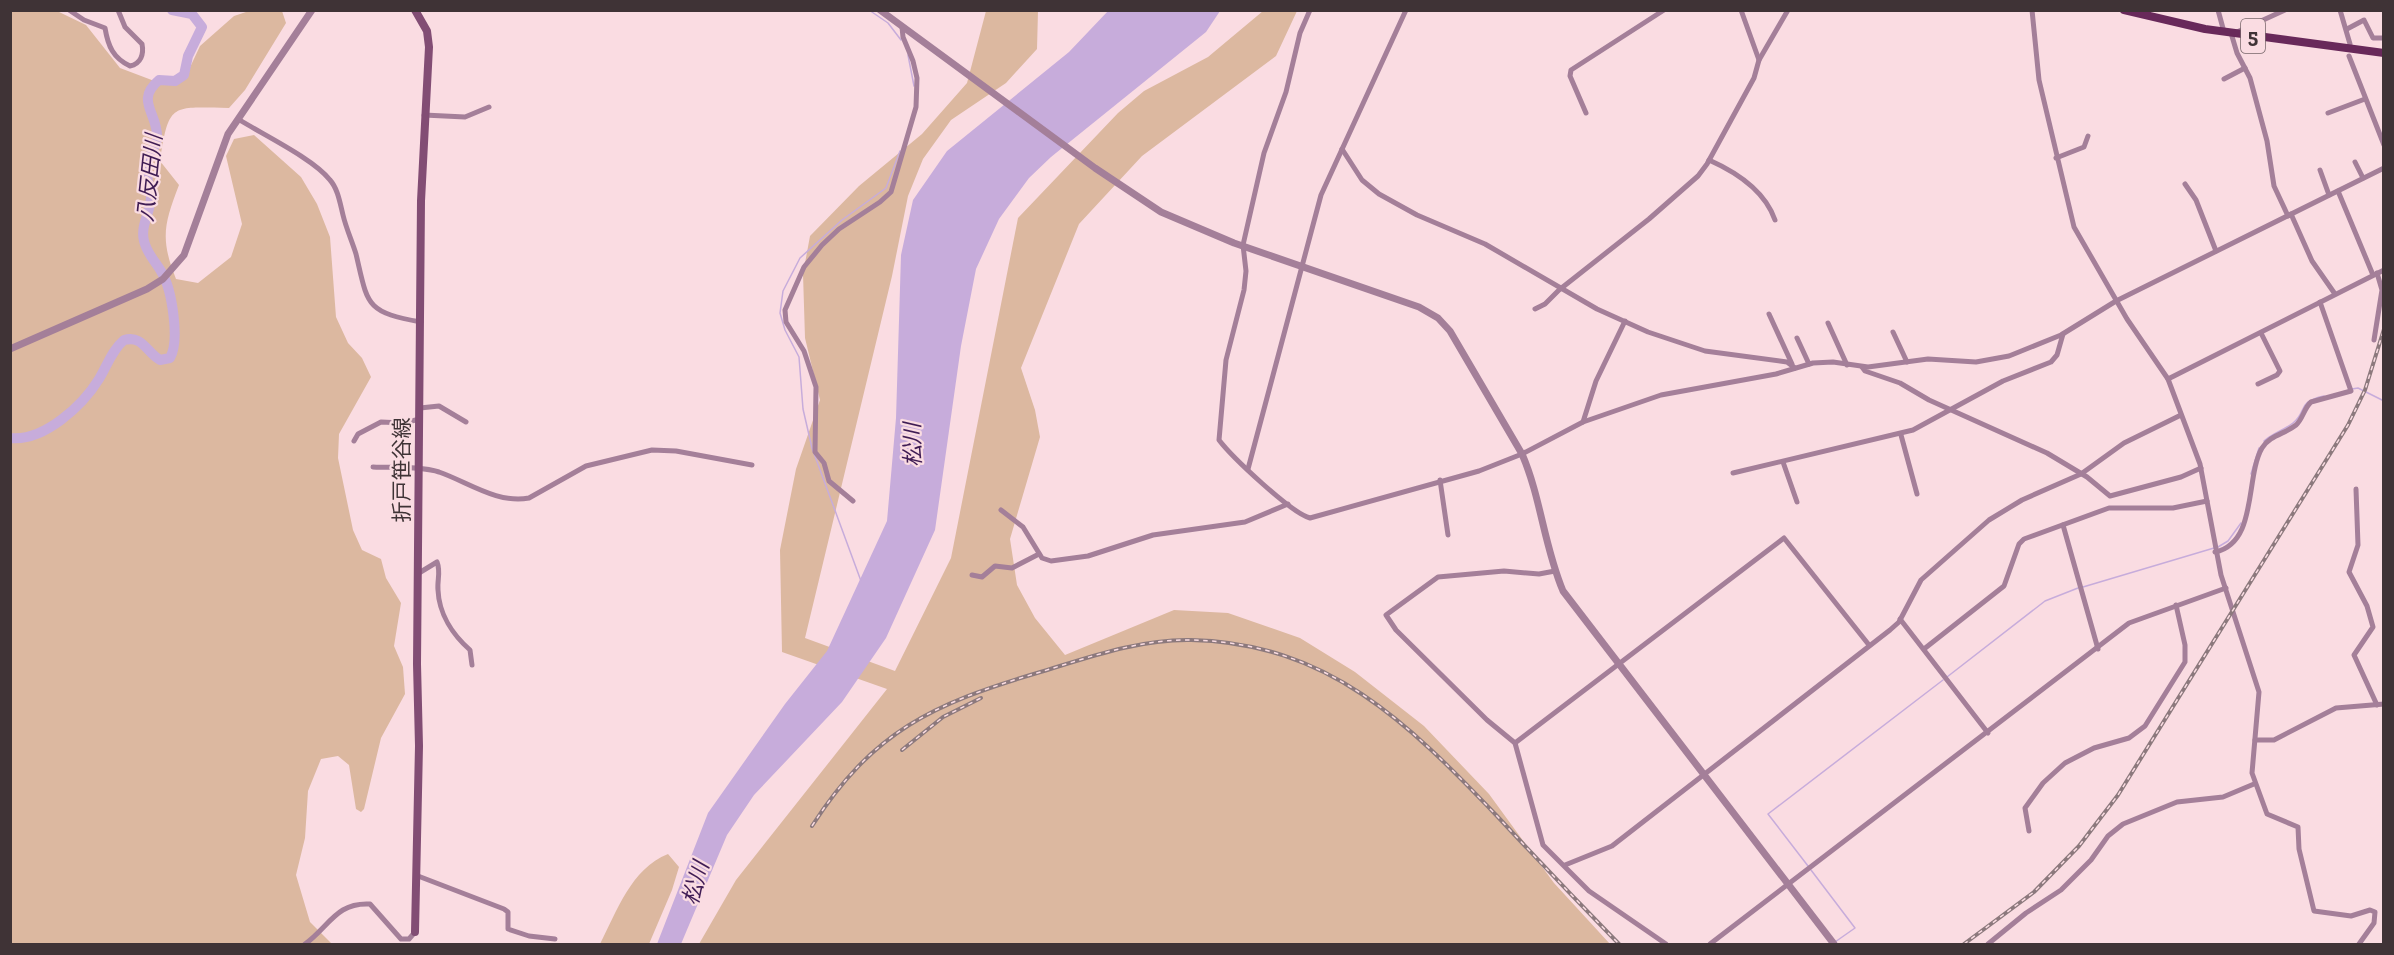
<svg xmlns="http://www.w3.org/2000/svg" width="2394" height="955" font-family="'Zilla Slab','Noto Sans JP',serif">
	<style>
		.green { fill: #dcb8a0 }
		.water { fill: #c7acdb }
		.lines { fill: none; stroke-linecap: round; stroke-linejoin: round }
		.stream { stroke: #c7acdb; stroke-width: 1.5 }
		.river { stroke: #c7acdb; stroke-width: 10 }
		.minor { stroke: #a47f99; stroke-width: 5 }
		.tertiary { stroke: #a47f99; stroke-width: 7 }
		.secondary { stroke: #824d74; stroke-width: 8 }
		.primary { stroke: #68295a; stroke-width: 8 }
		.rail-casing { stroke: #8c797d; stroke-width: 4 }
		.rail { stroke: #fadce2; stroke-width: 1.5; stroke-dasharray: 4.5; stroke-linecap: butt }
		.labels { text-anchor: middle; stroke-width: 4.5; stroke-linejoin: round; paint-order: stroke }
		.shield { fill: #fadce2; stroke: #77666a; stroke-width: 1.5 }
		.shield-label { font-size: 20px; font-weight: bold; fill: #3f3336 }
		.street-label { font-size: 21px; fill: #3f3336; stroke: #fadce2 }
		.water-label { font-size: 22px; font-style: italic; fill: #3f1c54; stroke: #fadce2 }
	</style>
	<rect width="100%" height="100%" fill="#fadce2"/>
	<g class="green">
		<path d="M10 11H57L86 25 120 68 157 82 185 78 200 46 234 16 249 11H282L286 23 245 90 229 108C171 107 169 102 160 161L179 185C164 224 160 239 176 279L198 283 231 257 242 224 226 156 234 139 254 135 301 177 317 204 330 237 336 317 348 343 362 358 371 377 339 434 338 458 353 530 362 550 381 559 386 578 401 603 394 646 403 667 405 694 381 738 364 809 361 812 356 809 349 765 338 756 321 759 308 791 305 838 296 875 310 922 332 944H11Z"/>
		<path d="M986 11H1038L1037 49 1006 83 951 120 923 159 908 196 892 276 805 638 895 671 951 558 1018 218 1118 113 1144 91 1208 57 1263 11H1297L1276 56 1142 156 1079 224 1021 368 1035 410 1040 437 1010 539 1017 585 1035 618 1065 655 1174 610 1228 613 1300 638 1355 672 1424 726 1489 794 1554 883 1610 944H699L736 880 887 689 782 652 780 550 796 469 820 400 805 338 803 274 810 236 859 186 922 134 967 83Z"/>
		<path d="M668 854 679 867 672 890 649 944H600C617 911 631 869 668 854Z"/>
	</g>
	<path class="water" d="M1108 11H1220L1206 32 1051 157 1029 178 999 219 976 269 961 346 935 530 886 638 842 702 754 795 727 835 681 944H657L708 813 785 704 827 651 887 521 896 418 901 255 913 200 947 151 1069 52Z"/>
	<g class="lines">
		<g class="stream">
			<path d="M869 10 888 23 901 40"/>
			<path d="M908 55 914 86"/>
			<path d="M2352 389 2358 388 2384 401"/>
			<path d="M2264 441C2273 433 2284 430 2293 423 2308 411 2296 402 2324 396"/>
			<path d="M2251 474 2259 448"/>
			<path d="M2218 547 2228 541 2241 523"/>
			<path d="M861 581 812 448 803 409 799 357 785 330 780 313 783 291 800 258 842 220 886 188 900 151"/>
			<path d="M2083 587 2214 548"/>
			<path d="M1947 677 2045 601 2078 588"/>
			<path d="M1808 866 1768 814 1943 680"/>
			<path d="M1811 870 1855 928 1835 942"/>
		</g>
		<path class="river" d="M10 438C44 442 83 405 99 379 107 366 112 350 124 340 143 335 146 352 160 360L170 358C180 341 172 290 162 273 156 262 147 254 144 241 140 225 151 212 151 196 151 187 146 178 146 169 146 157 156 149 157 139 159 114 134 101 159 80L175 81 184 75 188 56 202 27 192 14 172 10"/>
		<g class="minor">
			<path d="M69 10 84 20 105 28C108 46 113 58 130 66 141 64 144 54 142 44L125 27 118 10"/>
			<path d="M1310 10 1300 33 1286 92 1264 153 1243 245 1246 271 1244 290 1226 360 1219 440C1232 457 1291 513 1310 518L1479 471 1522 454 1583 422 1661 395 1776 374 1813 363 1833 362 1868 367 1928 359 1976 362 2009 356 2061 335 2116 301 2384 168"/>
			<path d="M2032 10 2039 80 2074 227 2127 319 2168 379 2200 464 2221 575 2259 692 2252 773 2267 814 2298 827 2299 849 2314 911 2351 916 2370 910 2375 912 2374 923 2359 944"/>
			<path d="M2218 10 2224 32"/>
			<path d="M2340 10 2350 44"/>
			<path d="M2347 29 2364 20 2373 38H2384"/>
			<path d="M2237 32 2285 10"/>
			<path d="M2231 33 2237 53 2250 78 2267 141 2274 186 2288 216"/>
			<path d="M2349 56 2384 145"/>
			<path d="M1759 60 1788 10"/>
			<path d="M2224 79 2245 68"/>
			<path d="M1586 113 1570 76 1571 70 1664 10"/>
			<path d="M2328 113 2365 99"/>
			<path d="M424 115 465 117 489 107"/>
			<path d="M238 119C262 134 314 159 330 180 338 189 340 203 343 215 346 228 352 241 356 254 368 305 365 312 421 322"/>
			<path d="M1342 149 1362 180 1379 194 1417 215 1485 244 1597 309 1648 332 1705 351 1787 362 1795 368"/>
			<path d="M2056 158 2084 147 2088 136"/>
			<path d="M1709 160C1736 172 1765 191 1775 220"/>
			<path d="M2355 162 2363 178"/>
			<path d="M2320 170 2329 195"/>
			<path d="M2185 184 2196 200 2216 251"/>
			<path d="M2338 191 2373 275"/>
			<path d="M2291 214 2312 261 2335 294"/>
			<path d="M1535 309 1545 304 1559 290 1649 219 1698 176 1707 164 1754 78 1759 60 1741 10"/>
			<path d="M1769 314 1792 364"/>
			<path d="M1828 323 1847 365"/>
			<path d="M1893 332 1907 362"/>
			<path d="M1797 338 1809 364"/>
			<path d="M2374 340 2382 290 2377 273"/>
			<path d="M1862 367 1865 371 1900 383 1929 400 2047 453 2087 477 2110 496 2181 477 2201 468"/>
			<path d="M2168 379 2384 270"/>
			<path d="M2258 384 2277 375 2280 371 2261 333"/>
			<path d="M420 408 439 406 466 422"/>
			<path d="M1583 422 1596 381 1625 321"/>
			<path d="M1901 435 1917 494"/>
			<path d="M354 441 358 434 381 422 403 423 420 419"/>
			<path d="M1783 462 1797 502"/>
			<path d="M373 467C394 468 420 466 439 472 468 482 497 504 529 498L586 466 652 450 676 451 752 465"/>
			<path d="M1248 469 1321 195 1406 10"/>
			<path d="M1733 473 1913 430 2003 381 2051 362 2057 355 2063 334"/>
			<path d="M1440 480 1448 535"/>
			<path d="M2356 489 2358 545 2349 572 2367 606 2373 627 2354 655 2377 705"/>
			<path d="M853 501 829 481 824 463 815 452 816 387 804 351 786 322 785 310 804 267 822 245 839 229 880 202 891 192 916 107 917 78 913 61 903 37 902 27"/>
			<path d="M1001 510 1023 527 1042 558 1051 561 1088 556 1153 535 1245 522 1288 504"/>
			<path d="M2063 525 2098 649"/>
			<path d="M2215 552C2258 543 2245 477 2262 448 2270 435 2285 434 2296 425 2303 419 2304 408 2311 402L2351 391 2320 302"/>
			<path d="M1555 571 1539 574 1504 571 1438 577 1386 615 1396 630 1487 720 1515 743 1543 845 1589 891 1666 944"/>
			<path d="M419 573 437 562C441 572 437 580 438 590 439 614 453 635 470 650L472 665"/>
			<path d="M972 575 982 577 995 566 1012 568 1039 554"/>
			<path d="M1900 619 1988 733"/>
			<path d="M1924 649 2004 586 2019 544 2024 539 2109 508H2173L2207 501"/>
			<path d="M2255 740H2274L2336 708 2384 704"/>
			<path d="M1515 743 1784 538 1869 645"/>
			<path d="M2029 831 2025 808 2043 783 2065 763 2094 748 2129 738 2145 726 2185 662V645L2176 605"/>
			<path d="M1565 865 1612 846 1890 630 1899 622 1921 580 1989 520 2022 500 2081 474 2124 443 2181 415"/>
			<path d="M418 876 504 909 508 912V929L529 936 555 939"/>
			<path d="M305 944C329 927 336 902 370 904L401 939H409L415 932"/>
			<path d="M1710 944 2129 623 2226 588"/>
			<path d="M1988 944 2026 913 2061 890 2091 860 2108 836 2123 824 2177 802 2223 797 2254 784"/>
		</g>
		<g class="tertiary">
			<path d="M880 10 1095 168 1161 212 1234 243 1419 307 1438 318 1450 331 1522 454C1541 498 1544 546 1563 591L1834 944"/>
			<path d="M10 349 147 289 163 279 184 255 228 134 312 10"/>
		</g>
		<path class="secondary" d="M415 10 427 31 429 47 421 201 417 664 419 746 415 932"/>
		<path class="primary" d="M2124 10 2205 29 2384 53"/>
		<g class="rail-casing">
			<g id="rail">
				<path d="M902 750 943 717 981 698"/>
				<path d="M812 826C873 731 933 704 1037 673 1087 658 1138 639 1191 640 1328 643 1408 723 1497 816 1537 859 1578 902 1619 944"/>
				<path d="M1964 944 2034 892 2079 846 2118 795 2348 425 2365 390 2384 329"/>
			</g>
		</g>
		<use href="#rail" class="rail"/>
	</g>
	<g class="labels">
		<rect class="shield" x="2241" y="19" width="24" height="34" rx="4.5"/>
		<g class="shield-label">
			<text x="2253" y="43">5</text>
		</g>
		<g class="street-label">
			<text transform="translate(402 470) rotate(-90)" y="7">折戸笹谷線</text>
		</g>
		<g class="water-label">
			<text transform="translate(149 178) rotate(-84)" y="8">八反田川</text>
			<text transform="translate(912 445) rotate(-91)" y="8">松川</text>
			<text transform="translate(695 883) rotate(-74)" y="8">松川</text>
		</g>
	</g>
	<rect width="2394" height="955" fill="none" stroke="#3f3336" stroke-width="24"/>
</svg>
